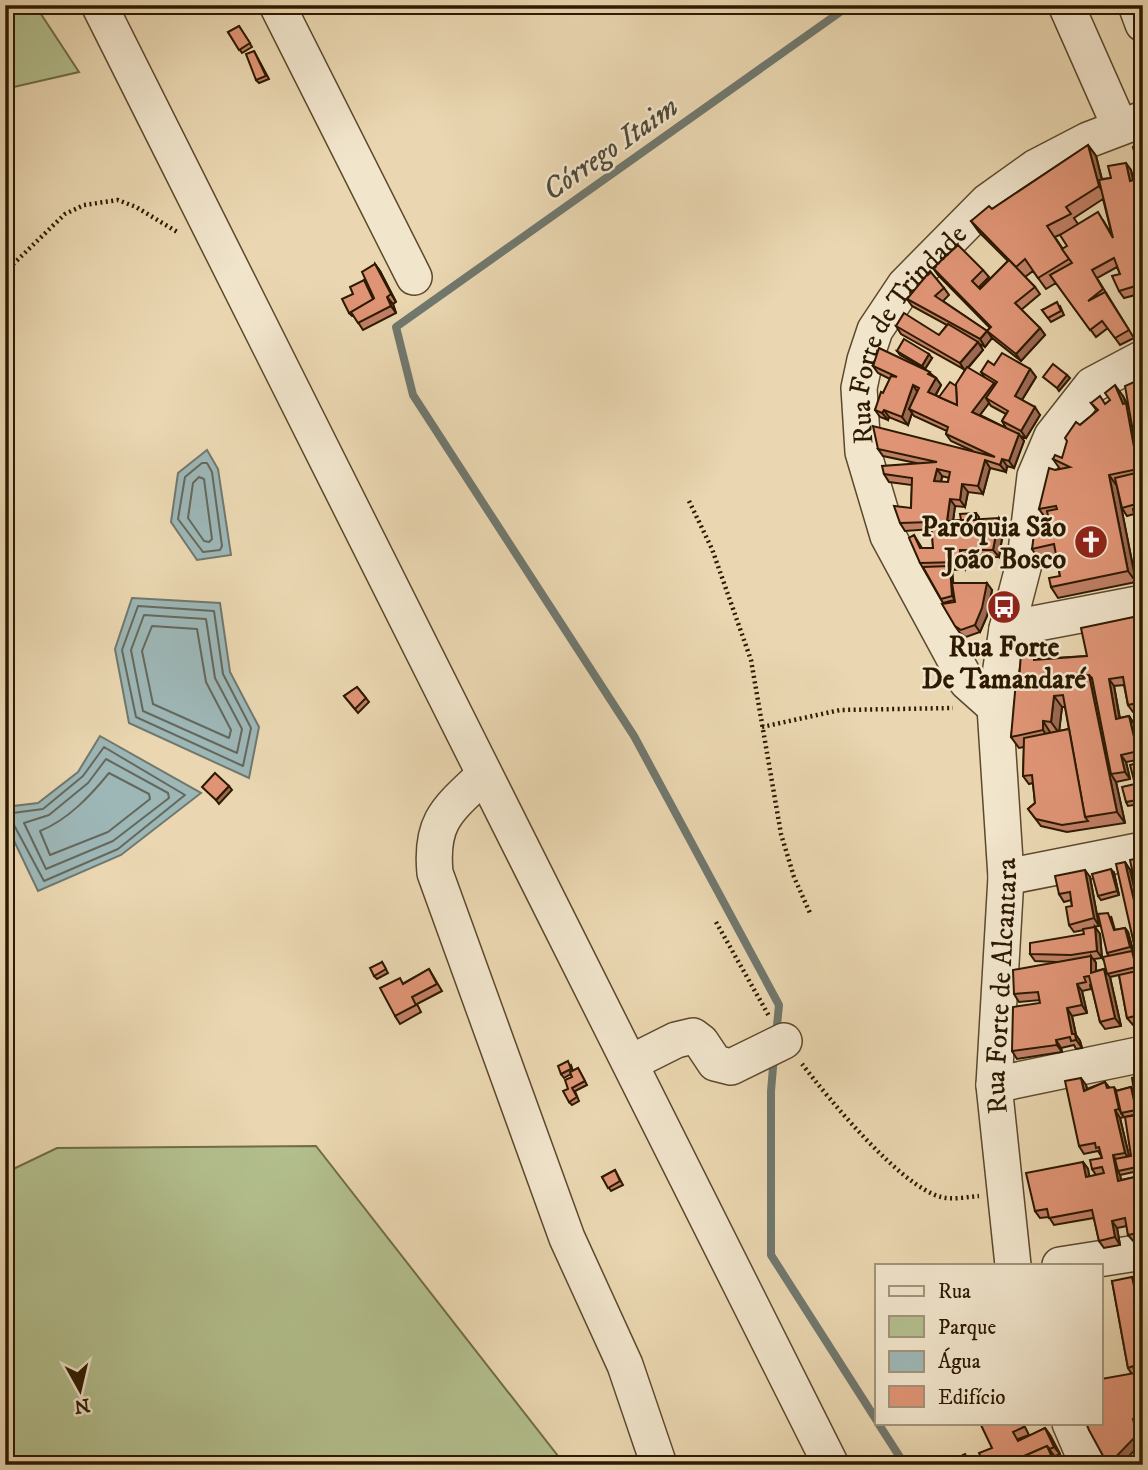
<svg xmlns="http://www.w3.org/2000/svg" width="1148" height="1470" font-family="'IM FELL DW Pica',serif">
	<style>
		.green { fill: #b3bf8e; stroke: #706c47; stroke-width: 2 }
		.water { fill: #9db7b7; stroke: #70786e; stroke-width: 2 }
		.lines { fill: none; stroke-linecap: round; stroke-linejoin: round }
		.shore { stroke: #65685c; stroke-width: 2 }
		.stream { stroke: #70786e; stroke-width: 8 }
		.minor-casing { stroke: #5c492c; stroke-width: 38 }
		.path { stroke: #2d1a00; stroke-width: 4.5; stroke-dasharray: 2 3.5; stroke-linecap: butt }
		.minor { stroke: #f1e5cc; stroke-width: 35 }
		.wall { fill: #c07f65; stroke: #2d1a00; stroke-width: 2; fill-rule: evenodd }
		.shaded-wall { fill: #9c6852; stroke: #2d1a00; stroke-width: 2 }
		.building { fill: #df9475; stroke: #2d1a00; stroke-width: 2; fill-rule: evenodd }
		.labels { text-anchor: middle; stroke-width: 5; stroke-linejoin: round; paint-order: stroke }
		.street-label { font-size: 28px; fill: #2d1a00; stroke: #f1e5cc }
		.poi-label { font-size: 28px; font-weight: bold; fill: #2d1a00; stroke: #f1e5cc; text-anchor: end }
		.water-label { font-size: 30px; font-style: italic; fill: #4f4937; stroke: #f1e5cc }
	</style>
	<rect width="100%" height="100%" fill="#ead7b1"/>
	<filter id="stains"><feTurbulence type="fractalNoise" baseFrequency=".00286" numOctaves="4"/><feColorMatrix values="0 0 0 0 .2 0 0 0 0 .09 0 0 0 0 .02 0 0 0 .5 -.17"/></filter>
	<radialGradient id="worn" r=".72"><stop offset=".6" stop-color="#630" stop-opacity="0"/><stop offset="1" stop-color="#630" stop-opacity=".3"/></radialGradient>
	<g class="green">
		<path d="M5 5H35L79 72 5 89Z"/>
		<path d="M316 1146 565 1465H5V1173L57 1148Z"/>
	</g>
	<g class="water">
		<path d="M207 450 218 469 231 555 197 560 171 522 178 473Z"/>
		<path d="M132 598 220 603 230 672 259 727 249 778 129 723 115 649Z"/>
		<path d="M100 736 201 793 121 855 38 891 5 822V807L38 803 78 772Z"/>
	</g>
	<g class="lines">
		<g class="shore">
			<path d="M202 463H207L212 472 222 546 220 550 203 552 178 519 185 477Z"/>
			<path d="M199 477 204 479 212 539 209 542 204 541 188 518 193 483Z"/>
			<path d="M138 606 214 611 223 674 251 728 243 766 136 717 122 650Z"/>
			<path d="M144 615 206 619 215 678 242 729 237 753 143 711 131 650Z"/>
			<path d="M152 626 197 629 206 682 231 730 229 738 153 704 142 651Z"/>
			<path d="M106 759 168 793 169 798 113 841 46 869 24 823 49 815 88 783Z"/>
			<path d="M109 773 149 794 150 799 108 832 50 855 40 831C68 820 91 795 109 773Z"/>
			<path d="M5 814 43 809 83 776 104 747 185 795 118 849 44 881 14 825 5 821"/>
		</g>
		<g class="stream">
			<path d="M776 1036 779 1005 634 736 413 395 396 327 850 5"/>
			<path d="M774 1056 771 1091V1255L877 1421"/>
			<path d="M878 1423 905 1465"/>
		</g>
		<g class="minor-casing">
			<g id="minor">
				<path d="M99 5 831 1465"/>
				<path d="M277 5 414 277"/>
				<path d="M1066 5 1120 127"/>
				<path d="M1136 5 1143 24"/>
				<path d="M1007 629 1143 603"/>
				<path id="s1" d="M995 707 967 682 888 536 863 452 859 388 865 360 875 330 905 285 987 202 1036 167 1088 140 1143 119"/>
				<path d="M483 776C448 809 430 821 435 873L567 1238 625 1365 659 1465"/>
				<path d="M1006 877 1143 850"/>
				<path d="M632 1062 676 1040 693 1036 701 1042 715 1063 731 1067 784 1041"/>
				<path d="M994 1085 1143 1054"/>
				<path id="s2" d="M1013 1265 994 1085 1006 877 995 707 1007 629 1025 560 1035 476 1052 436 1092 385 1143 358"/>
				<path d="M1060 1265 1143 1252"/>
				<path d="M1070 1423 1088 1465"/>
			</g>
		</g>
		<g class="path">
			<path d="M5 272 65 214 84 205 118 200 136 207 179 233"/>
			<path d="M689 501 712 549 751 660 781 834 794 877 810 913"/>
			<path d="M762 727 840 710 953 708"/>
			<path d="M716 922 769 1016"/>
			<path d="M802 1064C829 1099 900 1186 941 1197 953 1200 967 1197 979 1196"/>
		</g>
		<use href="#minor" class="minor"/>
	</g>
	<g class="wall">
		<path d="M201 5H213L204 10Z"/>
		<path d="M239 26 252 47 242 53 228 32Z"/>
		<path d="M254 51 269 79 259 83 256 80Z"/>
		<path d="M1088 145 1096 156 1102 179 1111 178 1131 170 1133 180 1141 178 1143 145V293L1124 298 1119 291 1120 274 1117 267 1097 278 1134 338 1120 345 1108 328 1096 337 1056 283 1046 289 1033 271 1025 277 1035 287 1040 294 1021 310 1040 328 1045 335 1021 361 992 338 985 347 978 343 983 350 968 368 985 378 981 372 994 365 1030 369 1036 377 1022 400 1040 415 1026 438 1020 436 1024 441 1014 468 1007 466 1006 472 990 468 983 494 968 492 965 507 955 506 953 521 961 520 976 513 979 517V520L1004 526 999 557 965 558V569L952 570 953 583 992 590 987 616 980 632 966 637 960 633 955 626 954 600 943 603 920 563 914 535 922 548H933L932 529 905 531 900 523 911 508 912 485 889 482 884 474 916 463 883 456 878 449 973 451 951 441 946 434 947 431 914 416 912 413 908 425 889 417 888 420 880 417 875 410 890 379 878 373 873 366 925 369 900 355 897 351 932 358 925 369 936 378 941 385 936 395 939 397 956 386 965 370 901 334 896 326 939 335 947 325 912 306 907 299 944 288 949 295 943 301 987 331 990 328 938 275 933 268 983 270 989 277 978 288 980 289 1008 261 979 232 971 221 992 209ZM1103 199 1112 235 1103 220 1078 224 1074 218ZM1068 231 1067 246 1063 249 1055 237ZM989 403 991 406 1006 414 1002 421 1006 428 980 415ZM942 476 949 478 948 482H941Z"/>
		<path d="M375 264 380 271 396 302 393 304 396 313 363 330 354 316H352L349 313 353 294 364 280 373 299 374 298Z"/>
		<path d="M1060 306 1064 315 1051 322 1042 310Z"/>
		<path d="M1143 378V556L1134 514 1127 516 1122 508 1117 486 1136 582 1058 598 1051 587 1060 576 1056 556 1039 560 1032 549 1051 531 1049 520H1047L1039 509 1055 470 1060 469 1053 459 1062 458 1080 425 1097 411 1091 403 1105 404 1123 396 1129 407Z"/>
		<path d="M1143 615V711L1133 712 1128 705 1124 685 1114 686 1120 718 1129 716 1134 724 1138 736H1143V759L1126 762 1130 779 1116 782 1125 823 1067 832 1041 826 1028 809 1035 803 1033 783 1029 784 1023 776 1024 747 1019 748 1011 737 1019 681 1038 659 1087 656ZM1062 707H1065L1069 729 1059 731Z"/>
		<path d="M357 687 369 702 358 713 344 696Z"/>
		<path d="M1141 762 1143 764V797L1138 798 1140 804 1128 806 1126 802 1135 784Z"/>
		<path d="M1125 862 1130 870 1143 924V1023L1133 1025 1127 1018 1119 975 1110 977 1121 1026 1105 1029 1100 1022 1091 984 1090 985 1091 989 1082 991 1087 1013 1072 1016 1076 1035 1080 1041 1082 1048 1076 1049 1074 1045 1061 1048 1062 1052 1017 1059 1012 1051 1040 1003V1000L1019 1002 1014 994 1058 962 1035 961 1030 954 1084 934V930L1074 932 1069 925 1072 906 1071 900 1064 902 1059 894 1090 877 1099 926 1093 927H1095L1100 934 1102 958 1094 959 1096 963V971L1104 969 1107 973 1109 956 1107 953 1111 916 1115 930 1125 928 1128 932 1132 947H1136L1134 944Z"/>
		<path d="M1114 873 1119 895 1101 900 1098 896Z"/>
		<path d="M382 962 388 973 377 979 374 976Z"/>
		<path d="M429 969 442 991 417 1004 421 1012 400 1024 395 1016 404 983Z"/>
		<path d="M571 1065 573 1071 578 1068 587 1085 575 1091 579 1101 572 1105 569 1102 568 1089 572 1077 571 1074 564 1078 561 1074Z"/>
		<path d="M1143 1075V1170L1120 1175 1121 1180 1139 1176 1143 1181V1240L1134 1242 1128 1235 1127 1226 1117 1228 1120 1245 1104 1248 1099 1241 1094 1218 1054 1225 1049 1217 1040 1218 1035 1211 1083 1162 1088 1169 1089 1177 1096 1175 1092 1169 1102 1158 1101 1156 1098 1151 1084 1154 1079 1146 1086 1085 1087 1089 1105 1082 1109 1087 1116 1091 1131 1087 1134 1091ZM1138 1114 1131 1156H1129L1120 1118Z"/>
		<path d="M615 1170 623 1185 611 1191 602 1177Z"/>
		<path d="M1112 1281 1138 1285 1143 1308V1311H1140L1141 1322 1143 1323V1425L1138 1426 1142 1442 1086 1423 1131 1373 1128 1368Z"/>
		<path d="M1023 1423 1029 1435 1018 1439 1019 1441 1045 1428 1050 1435 1060 1454 1055 1456 1058 1465H985L992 1448Z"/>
	</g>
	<g class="shaded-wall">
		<path d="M1088 145 1096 156 1106 197 1099 186Z"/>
		<path d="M1126 163 1131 170 1135 189 1130 181Z"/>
		<path d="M375 264 380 271 396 302 391 294Z"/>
		<path d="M387 297 393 304 396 313 391 306Z"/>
		<path d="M1040 328 1045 335 1021 361 1016 354Z"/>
		<path d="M987 331 992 338 985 347 980 339Z"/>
		<path d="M978 342 983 350 965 371 960 363Z"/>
		<path d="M929 354 932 358 925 369 922 366Z"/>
		<path d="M1030 369 1036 377 1020 403 1015 396Z"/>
		<path d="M1067 375 1070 378 1059 391 1057 388Z"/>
		<path d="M936 378 941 385 933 399 928 392Z"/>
		<path d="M994 383 999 391 986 398 989 403 977 419 972 412Z"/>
		<path d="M913 385 918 393 909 409 912 413 908 425 902 417Z"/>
		<path d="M1115 385 1123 396 1126 404V403L1134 414 1143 476 1138 469 1123 404Z"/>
		<path d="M1035 407 1040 415 1026 438 1021 431Z"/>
		<path d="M884 410 889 417 888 420 882 413Z"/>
		<path d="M1019 434 1024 441 1014 468 1009 461Z"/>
		<path d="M1002 459 1007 466 1006 472 1000 465Z"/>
		<path d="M985 460 990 468 983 494 978 486Z"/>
		<path d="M937 469 942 476 940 488 934 481Z"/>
		<path d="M1109 475 1117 486 1136 582 1128 571Z"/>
		<path d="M962 484 968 492 965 507 960 500Z"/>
		<path d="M950 499 955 506 952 529 947 521Z"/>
		<path d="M999 518 1004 526 999 557 993 550Z"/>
		<path d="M960 550 965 558V569L960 562Z"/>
		<path d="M950 566 952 570 955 600 952 596Z"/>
		<path d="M987 583 992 590 987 616 980 632 975 625Z"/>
		<path d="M1089 675 1097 686 1111 774 1116 782 1125 823 1117 812Z"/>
		<path d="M1109 679 1114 686 1121 727 1116 719Z"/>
		<path d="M1054 696 1062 707 1059 733 1051 722Z"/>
		<path d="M1129 716 1134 724 1139 745 1134 737Z"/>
		<path d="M1043 721 1050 732V741L1043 730Z"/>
		<path d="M1121 755 1126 762 1130 779 1125 772Z"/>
		<path d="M229 786 232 790 219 804 216 800Z"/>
		<path d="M1125 862 1130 870 1143 924V939Z"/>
		<path d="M1111 869 1114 873 1119 895 1117 891Z"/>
		<path d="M1085 870 1090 877 1099 926 1094 918Z"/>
		<path d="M1095 927 1100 934 1102 958 1097 951Z"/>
		<path d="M1125 928 1128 932 1133 950 1130 947Z"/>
		<path d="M1091 956 1096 963V980L1091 973Z"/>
		<path d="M1104 969 1110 977 1121 1026 1115 1018Z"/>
		<path d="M1077 984 1082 991 1087 1013 1082 1005Z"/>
		<path d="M1067 1008 1072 1016 1076 1035 1080 1041 1082 1048 1072 1034Z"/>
		<path d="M1056 1040 1061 1048 1062 1052 1057 1045Z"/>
		<path d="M1081 1078 1086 1085 1089 1098 1084 1091Z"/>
		<path d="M1114 1087 1119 1094 1121 1113 1124 1117 1119 1109Z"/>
		<path d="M1115 1110 1120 1118 1130 1160 1125 1153Z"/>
		<path d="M1113 1155 1118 1163V1171L1120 1175 1123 1188 1118 1181Z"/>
		<path d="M1083 1162 1088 1169 1091 1185 1086 1177Z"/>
		<path d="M1112 1221 1117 1228 1120 1245 1115 1237Z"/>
		<path d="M1132 1277 1138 1285 1143 1310 1138 1303Z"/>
		<path d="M1134 1304 1140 1311 1143 1330 1137 1322Z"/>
		<path d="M1133 1419 1138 1426 1142 1442 1121 1465H1109Z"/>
		<path d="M1045 1428 1050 1435 1060 1454 1054 1447Z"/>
		<path d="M1047 1446 1055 1457 1058 1465 1051 1455Z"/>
	</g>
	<g class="building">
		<path d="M239 26 250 43 239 50 228 32Z"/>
		<path d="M254 51 266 76 256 80 246 54Z"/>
		<path d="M1088 145 1099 186 1066 207 1071 214 1047 226 1069 259 1038 278 1025 259 1016 267 971 221 989 206 992 209Z"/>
		<path d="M1143 145V216L1138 217 1143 233V272L1138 274 1142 284 1119 291 1112 276 1120 274 1114 258 1092 270 1103 289 1088 301 1105 292 1129 330 1115 338 1102 321 1090 330 1050 275 1072 263 1062 249 1067 246 1060 235 1098 212 1113 238 1099 180 1111 178 1108 166 1126 163 1130 181 1141 178 1133 147Z"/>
		<path d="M958 245 983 270 972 281 980 289 1009 260 1035 287 1015 303 1040 328 1016 354 987 331 991 327 933 268Z"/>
		<path d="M375 264 391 294 387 297 391 306 358 323 351 312 374 298 362 272Z"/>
		<path d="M930 271 944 288 935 296 987 331 980 339 907 299Z"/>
		<path d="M364 280 373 299 349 313 342 299 353 294 350 287Z"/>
		<path d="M1057 302 1061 311 1048 318 1042 310Z"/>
		<path d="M904 313 939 335 948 324 978 342 960 363 896 326Z"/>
		<path d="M904 339 929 354 922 366 897 351Z"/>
		<path d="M879 348 930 372 928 374 936 378 928 392 957 405 956 384 967 367 994 383 972 412 1019 434 1009 461 1002 459 1000 465 985 460 978 486 962 484 960 500 950 499 947 521 999 518 993 550H960V562L920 563 909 538 914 535 920 548H933L931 522 900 523 894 506 911 508 912 478 884 474 882 466 937 462 878 449 873 426 995 457 946 434 948 427 909 409 919 388 913 385 902 417 884 410 882 413 875 410 881 392 883 393 891 376 897 377 873 366ZM937 469 950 472 948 482 934 481Z"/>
		<path d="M1002 353 1030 369 1015 396 1035 407 1021 431 1002 421 1008 411 986 398 997 382 981 372 988 361 994 365Z"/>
		<path d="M1053 364 1067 375 1057 388 1043 377Z"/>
		<path d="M1143 378V404H1141L1143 410V502L1122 508 1115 478 1140 472 1125 386Z"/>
		<path d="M950 382 956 386 957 405 939 397Z"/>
		<path d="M1115 385 1123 404 1126 403 1138 469 1109 475 1128 571 1051 587 1049 578 1060 576 1054 544 1032 549 1034 534 1051 531 1047 511 1057 509 1056 506 1039 509 1049 468 1055 470 1070 467 1053 459 1055 455 1062 458 1067 441 1065 438 1076 422 1080 425 1098 410 1091 403 1100 396 1105 404 1110 400 1105 393Z"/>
		<path d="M1143 507V556L1133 509Z"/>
		<path d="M976 513V520H961L960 514Z"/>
		<path d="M950 566 952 596 941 599 923 567Z"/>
		<path d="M952 583H987L982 608 975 625 961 630 955 626 942 604 955 602Z"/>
		<path d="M1143 615V707L1142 702 1128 705 1123 677 1109 679 1116 719 1129 716 1134 737 1143 736V750L1121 755 1125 772 1111 774 1092 678 1089 675 1019 681 1021 653 1034 654V660L1087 656 1081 628Z"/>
		<path d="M1089 675 1117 812 1085 817 1063 695 1054 696 1051 722 1043 721V730L1011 737 1016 681Z"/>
		<path d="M357 687 366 698 355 709 344 696Z"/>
		<path d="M1069 729 1085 817 1088 821 1062 825 1036 819 1028 809 1035 803 1032 775 1023 776 1024 738Z"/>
		<path d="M1141 762 1143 769V793L1136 794 1137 800 1126 802 1122 787 1135 784 1130 765Z"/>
		<path d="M215 773 229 786 216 800 202 787Z"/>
		<path d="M1143 857V923L1130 860Z"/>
		<path d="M1125 862 1143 939V942L1134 944 1116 864Z"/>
		<path d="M1111 869 1117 891 1098 896 1092 874Z"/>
		<path d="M1085 870 1094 918 1069 925 1066 907 1072 906 1070 892 1059 894 1055 876Z"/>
		<path d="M1108 913 1114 930 1125 928 1130 947 1107 953 1098 914Z"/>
		<path d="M1095 927 1097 951 1071 955 1030 954V943L1084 934 1083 929Z"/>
		<path d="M1132 947H1143V1014L1127 1018 1119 975 1137 971Z"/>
		<path d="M1132 951 1136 967 1107 974 1103 957Z"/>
		<path d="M1091 956V973L1104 969 1115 1018 1100 1022 1089 976 1084 977 1086 982 1077 984 1082 1005 1067 1008 1072 1034H1075L1076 1040 1071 1041 1070 1037 1056 1040 1057 1045 1012 1051 1013 1007 1040 1003 1038 992 1014 994 1013 970Z"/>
		<path d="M382 962 386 969 374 976 370 968Z"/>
		<path d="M429 969 437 984 412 997 416 1005 395 1016 380 988 400 978 403 984Z"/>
		<path d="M568 1061 571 1069 561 1074 558 1066Z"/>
		<path d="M578 1068 585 1081 572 1088 577 1097 569 1102 563 1091 568 1089 565 1080 572 1077 570 1072Z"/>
		<path d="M1143 1075V1146L1132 1078Z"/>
		<path d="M1081 1078 1084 1091 1105 1082 1107 1088 1114 1087 1119 1109 1115 1110 1125 1153 1113 1155 1118 1181 1139 1176 1140 1183H1143V1232L1128 1235 1125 1218 1112 1221 1115 1237 1099 1241 1092 1210 1049 1218 1047 1209 1035 1211 1026 1173 1083 1162 1086 1177 1104 1173 1102 1167 1092 1169 1090 1160 1102 1158 1099 1147 1096 1148 1095 1143 1079 1146 1065 1081Z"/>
		<path d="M1131 1087 1136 1110 1121 1113 1116 1091Z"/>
		<path d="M1137 1115 1143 1146V1170L1142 1166 1118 1171 1115 1159 1131 1156 1125 1117Z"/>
		<path d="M615 1170 620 1181 608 1188 602 1177Z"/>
		<path d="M1132 1277 1138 1303 1134 1304 1137 1322 1142 1321 1143 1326V1416L1133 1419 1137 1435 1108 1465 1089 1430 1086 1423H1101V1379L1135 1373 1133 1366 1128 1368 1112 1281Z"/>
		<path d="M980 1423H1021L1024 1427 1013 1432 1018 1441 1045 1428 1054 1447 1050 1449 1047 1446 1004 1465H985L979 1453 992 1448Z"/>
		<path d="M1047 1446 1051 1455 1044 1459 1046 1465H1004Z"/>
		<path d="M965 1454 970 1465H956L953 1460Z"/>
	</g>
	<defs>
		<g id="church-disc" transform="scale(1.75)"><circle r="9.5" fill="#8f2418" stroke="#f1e5cc"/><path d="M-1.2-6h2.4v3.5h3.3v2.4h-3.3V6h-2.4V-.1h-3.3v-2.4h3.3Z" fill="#fff"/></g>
		<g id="bus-disc" transform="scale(1.75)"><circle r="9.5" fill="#8f2418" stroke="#f1e5cc"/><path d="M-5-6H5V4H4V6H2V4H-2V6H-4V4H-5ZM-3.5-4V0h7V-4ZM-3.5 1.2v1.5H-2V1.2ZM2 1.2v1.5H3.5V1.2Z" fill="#fff"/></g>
	</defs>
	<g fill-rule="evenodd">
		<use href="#church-disc" x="1091" y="542"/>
		<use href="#bus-disc" x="1004" y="607"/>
	</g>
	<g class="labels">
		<g class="street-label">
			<text dy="10" stroke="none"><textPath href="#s1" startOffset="424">Rua Forte de Trindade</textPath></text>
			<text dy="10" stroke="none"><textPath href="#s2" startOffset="280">Rua Forte de Alcantara</textPath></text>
		</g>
		<g class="poi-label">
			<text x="1066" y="536">Paróquia São<tspan x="1066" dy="32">João Bosco</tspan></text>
			<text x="1004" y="656" text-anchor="middle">Rua Forte<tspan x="1004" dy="32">De Tamandaré</tspan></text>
		</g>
		<g class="water-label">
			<text transform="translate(610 148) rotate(-35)" y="10">Córrego Itaim</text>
		</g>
	</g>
	<rect width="1148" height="1470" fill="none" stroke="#ead7b1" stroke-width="28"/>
	<rect x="7" y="7" width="1134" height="1456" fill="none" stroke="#2d1a00" stroke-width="3.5"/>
	<rect x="14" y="14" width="1120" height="1442" fill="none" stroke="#2d1a00" stroke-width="2"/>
	<rect x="875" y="1264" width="228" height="161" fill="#f1e5cc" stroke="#a3947a" stroke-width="2"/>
	<rect x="889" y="1286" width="35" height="10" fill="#f1e5cc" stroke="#a3947a" stroke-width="2"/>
	<text x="938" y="1298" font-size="21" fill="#2d1a00">Rua</text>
	<rect x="889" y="1316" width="35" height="21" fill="#b3bf8e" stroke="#a3947a" stroke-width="2"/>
	<text x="938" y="1334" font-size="21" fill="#2d1a00">Parque</text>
	<rect x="889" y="1351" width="35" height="21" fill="#9db7b7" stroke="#a3947a" stroke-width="2"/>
	<text x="938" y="1368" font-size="21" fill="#2d1a00">Água</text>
	<rect x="889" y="1386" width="35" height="21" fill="#df9475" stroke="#a3947a" stroke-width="2"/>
	<text x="938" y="1404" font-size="21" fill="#2d1a00">Edifício</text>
	<g transform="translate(80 1390) rotate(172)" stroke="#f1e5cc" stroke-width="5" paint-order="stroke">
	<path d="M0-5L12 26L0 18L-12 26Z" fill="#2d1a00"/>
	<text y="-10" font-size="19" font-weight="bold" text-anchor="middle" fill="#2d1a00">N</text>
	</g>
	<rect width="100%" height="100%" filter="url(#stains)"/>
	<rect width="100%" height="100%" fill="url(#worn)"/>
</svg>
